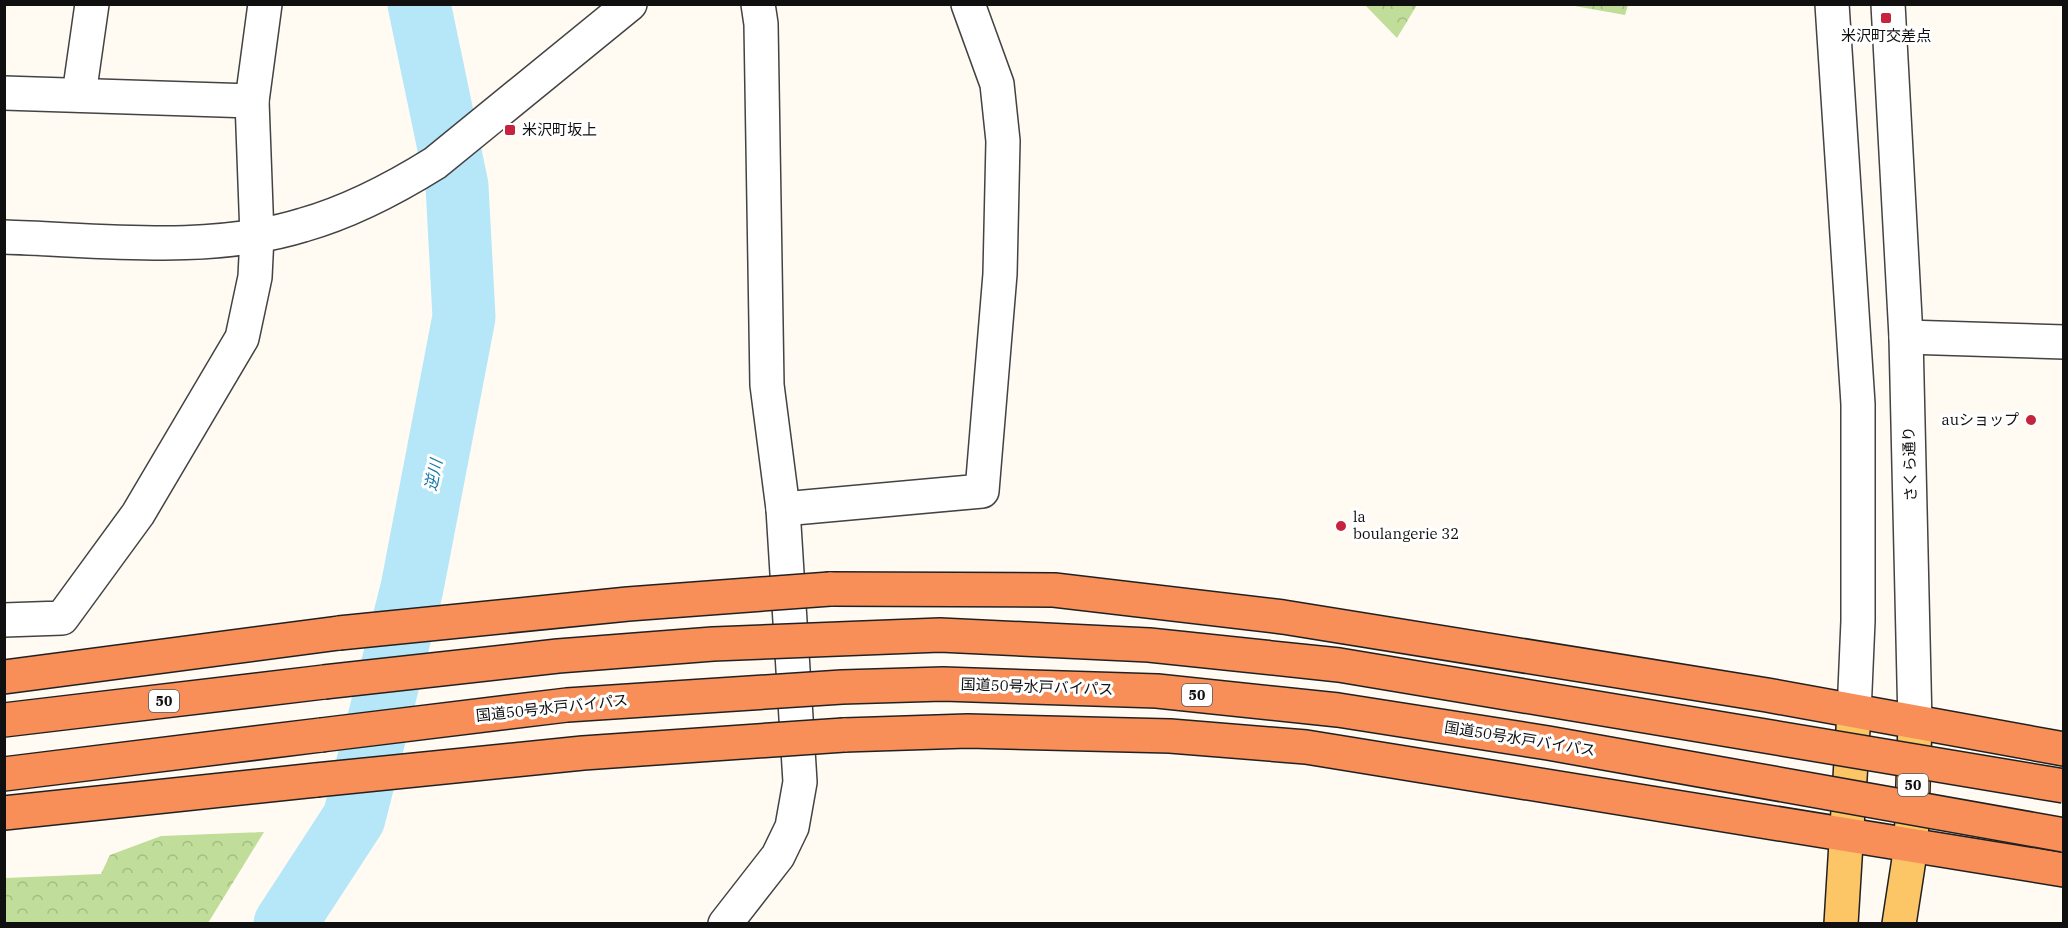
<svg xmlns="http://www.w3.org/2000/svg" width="2068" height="928" font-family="'IBM Plex Serif','Noto Sans JP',serif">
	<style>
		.forest { fill: url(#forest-crowns) }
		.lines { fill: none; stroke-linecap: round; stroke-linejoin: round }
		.river { stroke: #b6e7f8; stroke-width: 63 }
		.minor-casing { stroke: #434343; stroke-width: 36 }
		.major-casing { stroke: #212121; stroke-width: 36 }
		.highway-casing { stroke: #212121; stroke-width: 36 }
		.minor { stroke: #fff; stroke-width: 33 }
		.major { stroke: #fcc566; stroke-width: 33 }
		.highway { stroke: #f88e58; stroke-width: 33 }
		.highway-bridge-casing { stroke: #212121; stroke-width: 36; stroke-linecap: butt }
		.highway-bridge { stroke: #f88e58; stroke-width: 33 }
		.poi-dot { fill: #c5233e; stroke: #fff; stroke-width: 2 }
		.labels { text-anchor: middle; stroke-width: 6; stroke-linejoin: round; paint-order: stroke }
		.shield { fill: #fff; stroke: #585858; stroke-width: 1.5 }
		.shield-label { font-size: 14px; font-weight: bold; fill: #101010 }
		.poi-label { font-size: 15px; fill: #101010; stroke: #fff; text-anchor: start }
		.street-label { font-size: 15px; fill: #101010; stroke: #fff }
		.water-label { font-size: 16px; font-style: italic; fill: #1478a6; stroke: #fff }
	</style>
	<defs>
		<pattern id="forest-crowns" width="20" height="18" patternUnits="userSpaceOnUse" patternTransform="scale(1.5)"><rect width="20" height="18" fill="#c0dd99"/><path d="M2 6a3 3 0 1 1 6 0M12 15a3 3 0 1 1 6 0" fill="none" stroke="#a4bd83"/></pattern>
	</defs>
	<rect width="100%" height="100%" fill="#fffbf3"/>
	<g class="forest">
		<path d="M1365 5H1417L1397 38Z"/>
		<path d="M1569 5 1628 4V5L1625 15Z"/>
		<path d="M264 832 208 923H5V878L101 874 110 855 161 836Z"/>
	</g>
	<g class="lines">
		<path class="river" d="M285 924 354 818 412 588 464 317 457 186 419 4"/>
		<g class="minor-casing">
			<g id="minor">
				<path d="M1832 4 1858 404V621L1854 713"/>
				<path d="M1888 4 1906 337 1915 724"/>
				<path d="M4 93 252 101"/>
				<path d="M79 95 92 4"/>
				<path d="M4 237C102 240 209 254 303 225 349 212 395 188 435 163L630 4"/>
				<path d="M1906 337 2064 342"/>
				<path d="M783 509 982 491 1000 274 1003 141 997 84 968 4"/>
				<path d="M4 620 62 618 138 514 242 338 255 277 257 236 252 101 265 4"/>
				<path d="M725 924 778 856 792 827 800 782 783 509 767 385 761 24 758 4"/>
			</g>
		</g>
		<g class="major-casing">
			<g id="major">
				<path d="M1841 924 1854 713"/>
				<path d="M1899 924 1911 846 1915 724"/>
			</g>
		</g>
		<g class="highway-casing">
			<g id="highway">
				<path d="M830 589 1054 590 1283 617 1767 695 2064 749"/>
				<path d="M4 677 339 633"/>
				<path d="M4 720 324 682"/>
				<path d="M844 735 968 731 1170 736 1306 747 2064 870"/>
				<path d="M4 774 321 735"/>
				<path d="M4 813 316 780"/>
			</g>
		</g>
		<use href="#minor" class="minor"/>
		<use href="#major" class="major"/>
		<use href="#highway" class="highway"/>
		<g class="highway-bridge-casing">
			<g id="highway-bridge">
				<path d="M339 633 628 604 830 589"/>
				<path d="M324 682 558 656 713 644 940 635 1149 645 1339 665 2064 786"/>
				<path d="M321 735 567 705 842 687 943 684 1157 691 1338 710 1548 743 2064 835"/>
				<path d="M316 780 583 753 844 735"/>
			</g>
		</g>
		<use href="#highway-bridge" class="highway-bridge"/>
	</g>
	<g class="poi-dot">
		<rect x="1880" y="12" width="12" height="12" rx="3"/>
		<rect x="504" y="124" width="12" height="12" rx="3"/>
		<circle cx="2031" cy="420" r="6"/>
		<circle cx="1341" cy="526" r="6"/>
	</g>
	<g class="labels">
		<g class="shield">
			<rect x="1182" y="684" width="30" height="22" rx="4.5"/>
			<rect x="149" y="690" width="30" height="22" rx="4.5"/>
			<rect x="1898" y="774" width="30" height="22" rx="4.5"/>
		</g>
		<g class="shield-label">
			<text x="1197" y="700">50</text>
			<text x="164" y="706">50</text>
			<text x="1913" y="790">50</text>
		</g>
		<g class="poi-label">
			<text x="1886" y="41" text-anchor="middle">米沢町交差点</text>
			<text x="522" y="135">米沢町坂上</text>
			<text x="2019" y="425" text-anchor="end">auショップ</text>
			<text x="1353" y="522">la<tspan x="1353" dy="17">boulangerie 32</tspan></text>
		</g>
		<g class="street-label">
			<text transform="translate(1910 464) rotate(-92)" y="5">さくら通り</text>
			<text transform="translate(1037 687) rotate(2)" y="5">国道50号水戸バイパス</text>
			<text transform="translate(552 708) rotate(-6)" y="5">国道50号水戸バイパス</text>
			<text transform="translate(1520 739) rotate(9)" y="5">国道50号水戸バイパス</text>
		</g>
		<g class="water-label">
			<text transform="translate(433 475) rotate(-79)" y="6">逆川</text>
		</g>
	</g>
	<rect width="2068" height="928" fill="none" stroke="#101010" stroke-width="12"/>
</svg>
